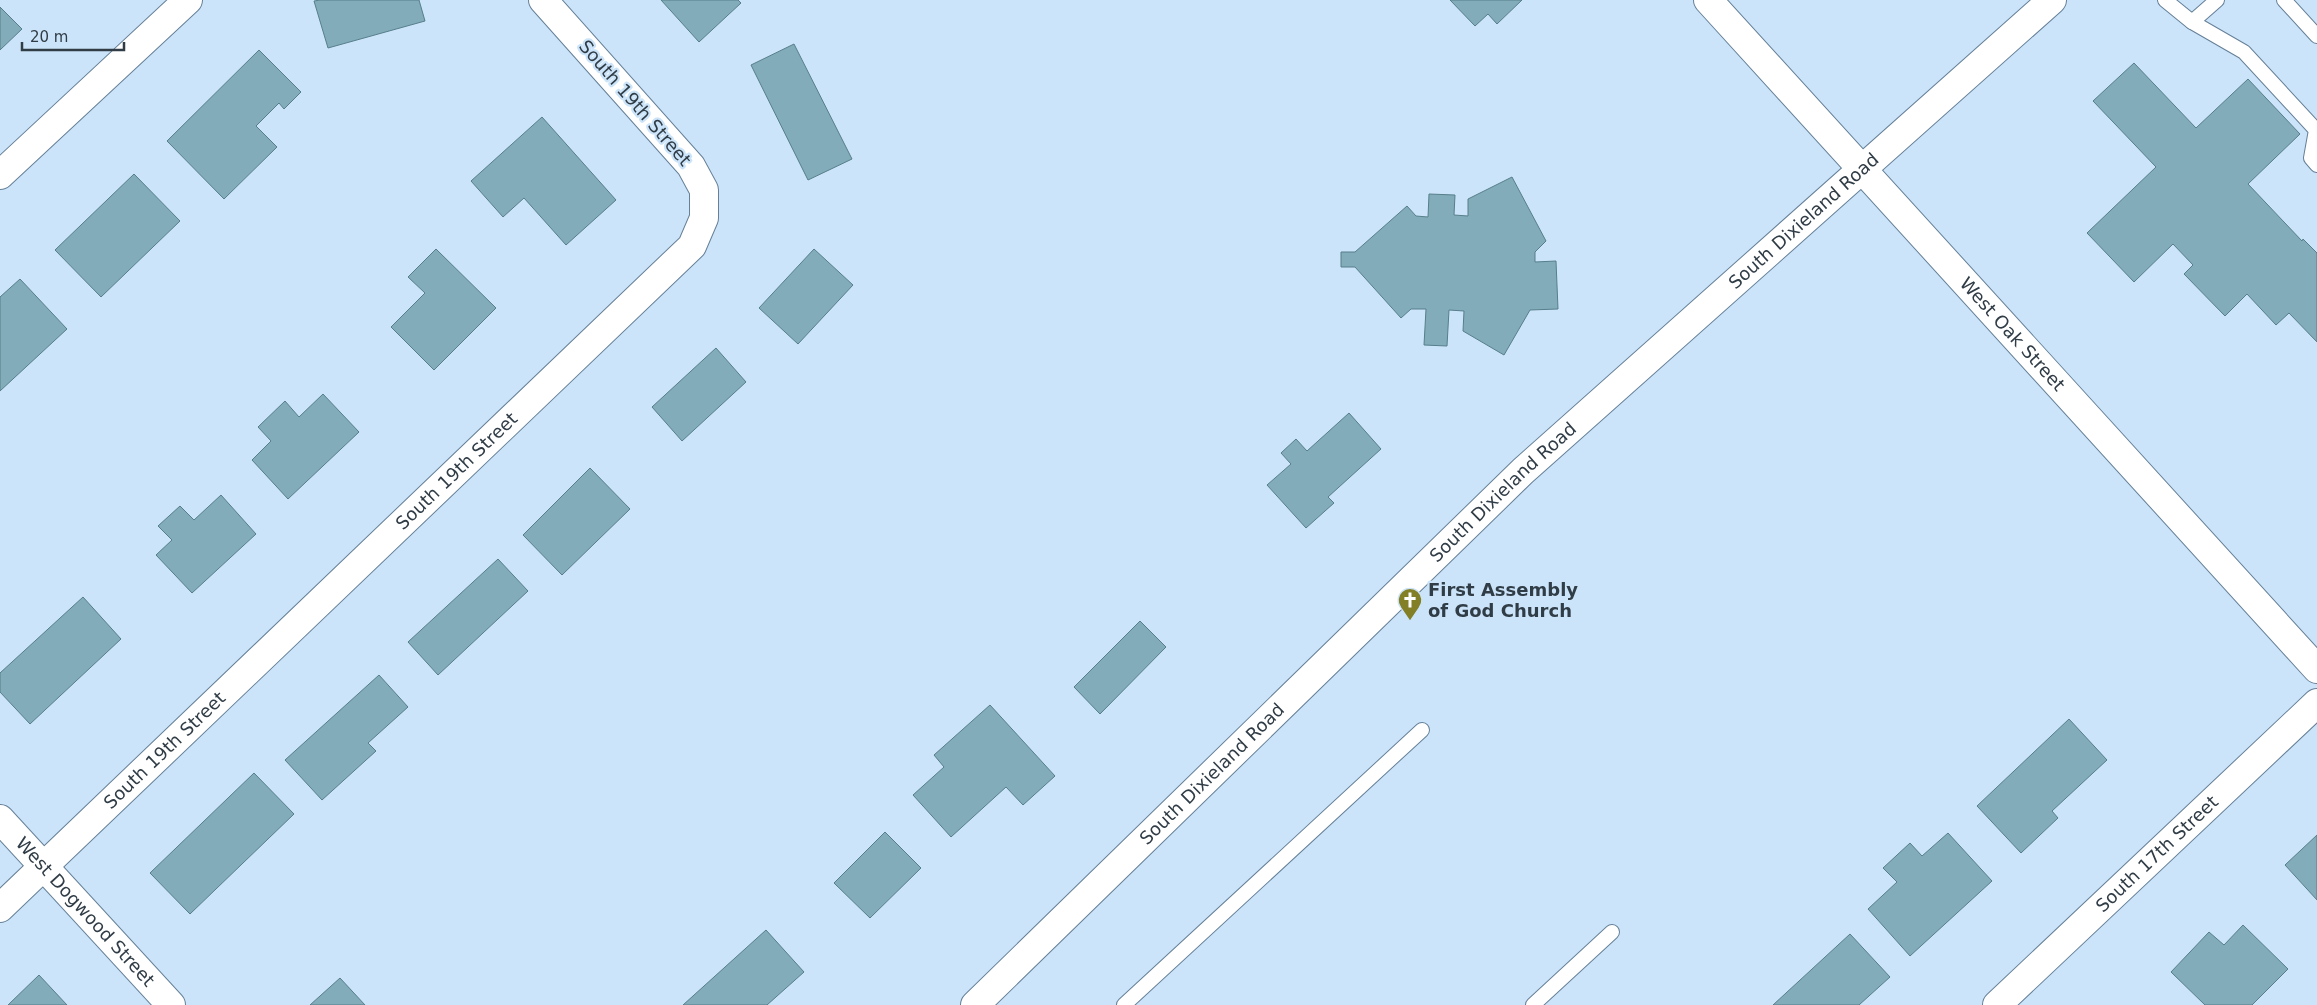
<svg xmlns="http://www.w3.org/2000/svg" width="2317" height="1005" font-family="'DejaVu Sans',sans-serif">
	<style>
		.building { fill: #82acb9; stroke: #567f8b }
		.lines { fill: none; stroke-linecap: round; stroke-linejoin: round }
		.lane-casing { stroke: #658098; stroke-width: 16 }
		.street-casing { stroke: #658098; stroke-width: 30 }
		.secondary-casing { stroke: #658098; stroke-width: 30 }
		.lane { stroke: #fff; stroke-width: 14 }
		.street { stroke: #fff; stroke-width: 28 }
		.secondary { stroke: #fff; stroke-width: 28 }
		.labels { text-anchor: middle; stroke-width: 4.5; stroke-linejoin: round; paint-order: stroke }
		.street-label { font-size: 18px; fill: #303c46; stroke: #cce4f9 }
		.poi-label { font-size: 18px; font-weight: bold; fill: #303c46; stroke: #cce4f9; text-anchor: start }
	</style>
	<rect width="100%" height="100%" fill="#cce4f9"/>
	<g class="building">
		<path d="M320 0H419L425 21 328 48 314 1Z"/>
		<path d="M661 0H738L741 3 699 42Z"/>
		<path d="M1450 0H1522L1497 24 1488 14 1475 26Z"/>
		<path d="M0 7 22 29 0 50Z"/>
		<path d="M794 44 852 159 808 180 751 65Z"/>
		<path d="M259 50 301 92 284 109 279 103 256 126 277 147 224 199 167 141Z"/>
		<path d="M2134 63 2196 128 2248 79 2300 134 2248 184 2302 241 2303 239 2317 253V342L2289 313 2276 325 2247 294 2225 316 2184 274 2193 265 2173 244 2134 282 2087 233 2156 167 2093 101Z"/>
		<path d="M542 117 616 200 566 245 524 198 503 217 471 181Z"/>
		<path d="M134 174 180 221 101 297 55 250Z"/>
		<path d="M1512 177 1546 241 1535 252V262L1556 261 1558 309 1530 310 1504 355 1463 331 1464 311 1449 310 1447 346 1424 345 1426 309H1411L1401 318 1355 267H1341V252H1355L1407 206 1416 216 1428 217 1429 194 1455 195 1454 215 1468 216V199Z"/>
		<path d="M436 249 496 308 434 370 391 327 425 293 408 277Z"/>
		<path d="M814 249 853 285 798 344 759 308Z"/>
		<path d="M20 279 67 329 0 391V297Z"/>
		<path d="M716 348 746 382 682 441 652 407Z"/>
		<path d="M323 394 359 432 288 499 252 460 271 441 258 427 285 401 299 417Z"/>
		<path d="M1349 413 1381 449 1328 497 1334 503 1306 528 1267 485 1291 464 1281 453 1296 439 1307 451Z"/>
		<path d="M590 468 630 509 562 575 523 535Z"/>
		<path d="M221 495 256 534 192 593 156 555 172 540 158 526 180 506 194 520Z"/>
		<path d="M498 559 528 591 438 675 408 642Z"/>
		<path d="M83 597 121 639 30 724 0 692V673Z"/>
		<path d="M1140 621 1166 647 1100 714 1074 687Z"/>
		<path d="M379 675 408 707 368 743 376 751 322 800 285 760Z"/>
		<path d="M990 705 1055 776 1023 805 1006 787 951 837 913 795 944 767 934 755Z"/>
		<path d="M2069 719 2107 760 2052 811 2058 818 2021 853 1977 806Z"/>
		<path d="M254 773 294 814 190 914 150 873Z"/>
		<path d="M885 832 921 868 870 918 834 883Z"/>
		<path d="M1948 833 1992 881 1910 956 1868 909 1897 882 1883 868 1910 843 1922 856Z"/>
		<path d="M2317 835V900L2285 865Z"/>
		<path d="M2243 925 2288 969 2252 1005H2205L2171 972 2209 932 2224 945Z"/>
		<path d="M766 930 804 972 767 1005H683Z"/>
		<path d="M1850 934 1890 977 1859 1005H1773Z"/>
		<path d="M39 975 67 1005H8Z"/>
		<path d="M340 978 365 1005H310Z"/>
	</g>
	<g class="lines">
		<g class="lane-casing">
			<g id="lane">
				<path d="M2165 0 2192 22 2217 0"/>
				<path d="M2284 0 2317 36"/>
				<path d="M2192 22 2244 52 2316 130 2311 158 2317 165"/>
				<path d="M1124 1005 1422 730"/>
				<path d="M1533 1005 1612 932"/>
			</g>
		</g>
		<g class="street-casing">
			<g id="street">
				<path d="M0 175 188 0"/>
				<path id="s1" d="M0 819 171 1005"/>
				<path id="s2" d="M0 908 692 246 704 218V190L691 166 543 0"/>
				<path id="s3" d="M1997 1005 2317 703"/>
			</g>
		</g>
		<g class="secondary-casing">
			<g id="secondary">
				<path id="s4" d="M1708 0 2317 669"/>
				<path id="s5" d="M975 1005 1523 471 2052 0"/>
			</g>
		</g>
		<use href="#lane" class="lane"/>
		<use href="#street" class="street"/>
		<use href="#secondary" class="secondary"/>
	</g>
	<defs>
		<g id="church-pin" transform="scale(1.25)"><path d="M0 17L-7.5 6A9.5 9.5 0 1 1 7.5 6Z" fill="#827f27" stroke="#cce4f9"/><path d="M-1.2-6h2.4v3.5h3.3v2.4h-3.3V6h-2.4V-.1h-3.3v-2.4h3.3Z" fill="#fff"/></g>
	</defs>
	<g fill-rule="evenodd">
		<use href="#church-pin" x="1410" y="600"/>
	</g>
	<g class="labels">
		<g class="street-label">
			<text transform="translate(635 103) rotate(49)" y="6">South 19th Street</text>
			<text dy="6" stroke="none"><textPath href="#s5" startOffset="1141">South Dixieland Road</textPath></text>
			<text dy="6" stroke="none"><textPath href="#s4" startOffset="452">West Oak Street</textPath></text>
			<text dy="6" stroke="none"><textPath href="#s2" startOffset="632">South 19th Street</textPath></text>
			<text dy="6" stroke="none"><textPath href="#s5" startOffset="736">South Dixieland Road</textPath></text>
			<text dy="6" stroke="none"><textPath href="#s2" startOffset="228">South 19th Street</textPath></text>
			<text dy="6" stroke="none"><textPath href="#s5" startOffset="331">South Dixieland Road</textPath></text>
			<text dy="6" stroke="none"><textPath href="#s3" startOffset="220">South 17th Street</textPath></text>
			<text dy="6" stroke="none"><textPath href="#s1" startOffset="126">West Dogwood Street</textPath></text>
		</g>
		<g class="poi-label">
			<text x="1428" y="596">First Assembly<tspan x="1428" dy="21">of God Church</tspan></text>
		</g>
	</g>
	<path d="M22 42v8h102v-8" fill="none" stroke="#303c46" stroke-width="2.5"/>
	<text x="30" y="42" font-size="15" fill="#303c46" stroke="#cce4f9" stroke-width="4" paint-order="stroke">20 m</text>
</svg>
